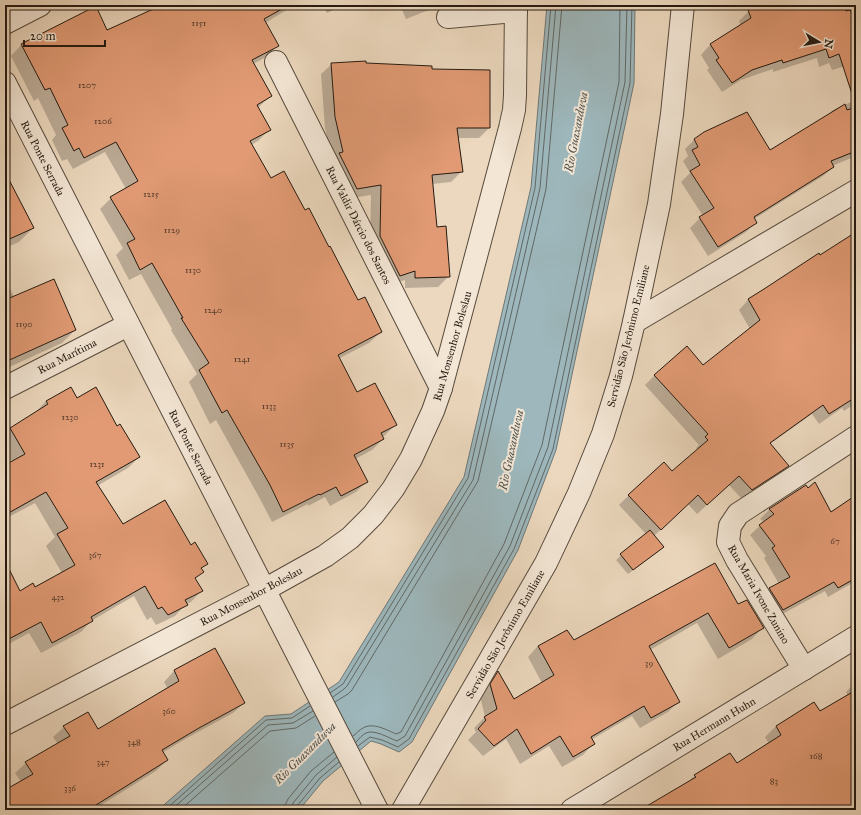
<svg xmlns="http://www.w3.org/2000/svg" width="861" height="815" font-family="'IM FELL Great Primer',serif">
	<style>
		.water { fill: #9db7bc; stroke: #6d7878 }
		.shadow { fill: #0003 }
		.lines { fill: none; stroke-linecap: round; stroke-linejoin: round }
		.shore { stroke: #606866; stroke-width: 1 }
		.building { fill: #e19a74; stroke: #241a11 }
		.minor-casing { stroke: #564a3c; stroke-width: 24 }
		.tertiary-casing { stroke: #564a3c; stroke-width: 24 }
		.minor { stroke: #f3e6d5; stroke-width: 22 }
		.tertiary { stroke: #f3e6d5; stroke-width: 22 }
		.labels { text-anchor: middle; stroke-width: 4; stroke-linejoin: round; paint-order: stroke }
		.number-label { font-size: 9px; fill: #533a2a }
		.street-label { font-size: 11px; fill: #241a11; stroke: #f3e6d5 }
		.water-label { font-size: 12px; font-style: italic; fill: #4e514d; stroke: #f3e6d5 }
	</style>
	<rect width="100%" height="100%" fill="#ecd8be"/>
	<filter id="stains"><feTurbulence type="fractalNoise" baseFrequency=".005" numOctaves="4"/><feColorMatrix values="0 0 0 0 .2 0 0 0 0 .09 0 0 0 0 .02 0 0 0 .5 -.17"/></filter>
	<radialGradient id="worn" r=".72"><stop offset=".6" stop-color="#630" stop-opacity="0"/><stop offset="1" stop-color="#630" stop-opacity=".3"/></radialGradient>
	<path class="water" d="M547 5H635L634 83 556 450 518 550 412 742 399 752 381 744 371 741 323 781 299 810H159L165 804 265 716 291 714 339 682 464 477 531 187Z"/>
	<g class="shadow">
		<path d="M153 5H295L265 23 277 46 266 57 253 64 270 96 258 108 269 130 258 141 251 145 271 180 304 211 357 302 381 332 369 343 338 359 356 393 395 425 384 436 382 437 383 439 372 450 355 459 367 481 356 492 330 506 325 497 308 506V504L272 522 259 497 216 420 210 424 189 382 197 374 171 330 172 329 141 274 129 280 116 255 123 248 100 209 111 198 126 189 105 152 73 169 67 159 62 161 52 140 56 135 38 98 34 101 11 56 22 44 107 31 154 9Z"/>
		<path d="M323 5H343L327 13Z"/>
		<path d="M368 5H384L371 11Z"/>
		<path d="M400 5H442L406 19Z"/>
		<path d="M769 5H856V63L832 70 829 63 819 67 817 58 773 72V69L741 80 722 92 707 70 709 68 701 55 710 45 741 26 739 21 749 11Z"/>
		<path d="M332 64H365L431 70 489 128 479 138H457L462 171 451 182 432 184 436 228 449 276 438 287 405 288V280L390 285 370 247 371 195 346 199 332 161 325 128 321 74Z"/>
		<path d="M856 100V156L832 166 833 167 823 176 754 219 756 222 746 232 708 256 690 228 700 218 703 216 681 182 690 173 683 161 688 156 685 149 694 140 705 133 770 152 828 115 833 110Z"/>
		<path d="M5 189 33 228 19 242 5 248Z"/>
		<path d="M856 233V403L844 411 842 408 819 424 812 414 770 444 788 466 778 475 742 499 729 485 697 514 688 504 654 536 658 552 628 574 616 560 646 534 619 505 629 495 672 473 698 450 696 448 699 445 645 385 655 375 702 366 750 329 739 310 748 300 820 256Z"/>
		<path d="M5 279 14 297 75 330 62 343 5 369Z"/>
		<path d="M76 399 116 427 139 457 128 468 97 486 123 526 191 547 207 563 200 570 202 572 195 579 202 590 191 602 186 604 175 616 156 625 151 617 147 620 134 596 91 621 81 632 41 653 29 633 5 646V564L20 592 35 588 62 573 46 546 55 537 35 503 5 519V466L12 462 5 450V434L10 429 35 413 46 401Z"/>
		<path d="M856 497V581L828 597 825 591 773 619 760 598 770 589 779 584 764 558 766 556 750 535 764 522 760 519 770 509 831 513Z"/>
		<path d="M738 605 762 628 752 639 718 659 697 623 650 650 679 701 668 712 640 728 632 716 591 740 593 744 583 755 562 767 549 746 520 764 506 739 483 756 468 740 476 732 474 728 485 717 480 696 487 683 498 673 513 700 542 683 528 657 538 646 573 641Z"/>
		<path d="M215 649 244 703 233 713 187 738 162 753 167 760 156 771 93 810H5V792L21 782 15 773 26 763 58 744 53 737 64 727 98 730 168 689 164 682 174 671Z"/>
		<path d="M856 681V810H645L686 784 695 775 736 764 769 744 765 737 776 726 814 703 819 712 848 696 846 692Z"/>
	</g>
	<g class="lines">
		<g class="shore">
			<path d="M330 693 343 684 468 478 535 188 551 5"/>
			<path d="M333 697 344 689 347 686 473 480 540 188 556 5"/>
			<path d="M335 702 348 694 352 690 478 481 546 189 562 5"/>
			<path d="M353 736C356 734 359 730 363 728 373 722 387 730 396 734L401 732 504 544 542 445 619 82 620 5"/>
			<path d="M356 742C359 739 362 735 366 733 374 729 389 738 397 741L405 736 510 546 548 447 625 82 627 5"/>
			<path d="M358 746 370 737 382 740 398 747 409 739 514 549 553 449 630 83 632 5"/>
			<path d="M165 810 266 720 292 718 310 706"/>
			<path d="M171 810 268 725 293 723 313 711"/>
			<path d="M180 810 270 731 296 728 315 716"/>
			<path d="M285 810V805L288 799 311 771 334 752"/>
			<path d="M291 810 293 803 316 775 337 757"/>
			<path d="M296 810 297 806 320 778 339 762"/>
		</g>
	</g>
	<g class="building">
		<path d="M162 5H289L264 19 279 46 252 60 272 96 257 105 271 130 250 141 271 178 284 171 305 210 309 208 329 247 330 246 358 300 365 297 382 332 338 355 357 392 375 383 397 425 381 433 384 439 354 455 368 482 341 496 336 487 320 495 319 494 283 512 270 485 227 410 222 413 199 370 209 363 181 318H183L152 263 140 270 127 243 135 239 110 197 138 181 116 142 84 158 79 148 74 151 62 128 68 125 50 88 45 90 21 44 96 6 107 30Z"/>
		<path d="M766 5H843L846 11 850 10 851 12 856 10V93L852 94 839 54 829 58 826 49 783 63 782 60 752 70 732 83 716 60 719 58 710 44 751 18 748 10Z"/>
		<path d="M366 61V63L432 66V69L490 70V128H457L463 172 432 175 437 227 446 226 450 277 415 278V271L400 276 380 236 381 185 357 189 339 153 343 152 335 117 331 63Z"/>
		<path d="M845 104 847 110 856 107V151L831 161 834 167 754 217 757 223 718 247 699 217 714 208 690 171 700 165 692 150 698 147 694 139 704 132 747 112 770 150Z"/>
		<path d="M5 172 34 228 5 241Z"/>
		<path d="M856 232V397L829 414 823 405 770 443 789 466 752 490 739 476 707 505 698 495 661 530 628 495 664 462 672 471 708 440 705 437 708 434 654 375 687 346 703 365 760 320 748 299 764 289 819 253 820 255Z"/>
		<path d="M54 279 76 330 5 362V300Z"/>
		<path d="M71 387 77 398 96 387 117 426 120 424 140 457 96 482 123 524 165 500 191 545 195 542 208 564 201 568 204 572 195 578 203 591 185 600 188 605 168 615 162 607 158 609 145 586 91 617 93 621 52 643 41 622 5 641V561L20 591 33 583 35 587 75 565 57 534 68 528 46 492 5 515V465L25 454 10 428 48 404 46 401Z"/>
		<path d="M815 482 831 512 856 495V578L838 588 834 582 783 610 769 588 790 577 772 548 775 546 759 525 774 514 769 509 806 485 808 488Z"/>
		<path d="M650 530 664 547 633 570 620 554Z"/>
		<path d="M715 563 738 604 747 600 764 628 729 648 708 613 649 646 680 702 651 718 644 706 591 737 595 744 573 757 560 736 531 754 517 729 494 746 478 729 486 720 484 717 497 709 490 684 498 671 514 699 554 675 538 646 567 630 574 640Z"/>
		<path d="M215 648 245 703 199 728 162 750 168 760 88 810H5V790L33 774 25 762 70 736 63 726 88 712 98 729 179 681 174 670Z"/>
		<path d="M856 690V806L848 810H640L696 777 694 775 730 753 737 763 781 735 776 726 814 702 820 711Z"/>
	</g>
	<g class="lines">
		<g class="minor-casing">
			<g id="minor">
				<path d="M448 17 516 11"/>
				<path d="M5 23 40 5"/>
				<path d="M276 62 441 388"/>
				<path d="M634 322 856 191"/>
				<path d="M5 388 128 325"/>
				<path d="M804 669 737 560 728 542 730 526 738 514 856 437"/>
				<path d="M5 724 264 590 325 556 350 538 373 515 393 489 411 459 433 411 441 388 510 128 514 110 515 95 516 5"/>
				<path d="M403 810 546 563 579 493 603 434 621 376 634 322 659 204 672 114 683 5"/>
				<path d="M572 810 856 637"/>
			</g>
		</g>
		<g class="tertiary-casing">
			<path id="tertiary" d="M5 83 377 810"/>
		</g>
		<use href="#minor" class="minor"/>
		<use href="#tertiary" class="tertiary"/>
	</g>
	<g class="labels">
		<g class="number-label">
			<text x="199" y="26">1151</text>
			<text x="87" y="88">1207</text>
			<text x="103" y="124">1206</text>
			<text x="151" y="197">1215</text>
			<text x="172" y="233">1129</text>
			<text x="193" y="273">1130</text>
			<text x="213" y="313">1240</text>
			<text x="24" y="327">1190</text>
			<text x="242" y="362">1241</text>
			<text x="269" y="409">1133</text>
			<text x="70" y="420">1230</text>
			<text x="287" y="447">1135</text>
			<text x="97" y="467">1231</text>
			<text x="835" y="544">67</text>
			<text x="95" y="558">367</text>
			<text x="58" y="600">432</text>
			<text x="649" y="666">39</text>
			<text x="169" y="714">360</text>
			<text x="134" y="745">348</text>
			<text x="816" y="759">168</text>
			<text x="103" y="765">347</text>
			<text x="774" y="784">83</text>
			<text x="70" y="791">336</text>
		</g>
		<g class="street-label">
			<text transform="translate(43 158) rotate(63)" y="4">Rua Ponte Serrada</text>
			<text transform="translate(359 225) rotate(63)" y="4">Rua Valdir Dárcio dos Santos</text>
			<text transform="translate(628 336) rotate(-76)" y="4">Servidão São Jerônimo Emiliane</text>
			<text transform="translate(452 346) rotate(-74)" y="4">Rua Monsenhor Boleslau</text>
			<text transform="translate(67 356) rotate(-27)" y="4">Rua Marítima</text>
			<text transform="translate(191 447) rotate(63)" y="4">Rua Ponte Serrada</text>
			<text transform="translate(759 594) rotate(60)" y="4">Rua Maria Ivone Zunino</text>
			<text transform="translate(251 596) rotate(-28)" y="4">Rua Monsenhor Boleslau</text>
			<text transform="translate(505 634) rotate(-60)" y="4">Servidão São Jerônimo Emiliane</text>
			<text transform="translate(714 724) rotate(-31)" y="4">Rua Hermann Huhn</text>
		</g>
		<g class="water-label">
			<text transform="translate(576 132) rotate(-79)" y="4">Rio Guaxanduva</text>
			<text transform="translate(511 450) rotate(-78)" y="4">Rio Guaxanduva</text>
			<text transform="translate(305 753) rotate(-45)" y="4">Rio Guaxanduva</text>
		</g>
	</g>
	<rect width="861" height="815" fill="none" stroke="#ecd8be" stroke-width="20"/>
	<rect x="6" y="6" width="849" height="803" fill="none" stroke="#241a11" stroke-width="2"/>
	<rect x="10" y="10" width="841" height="795" fill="none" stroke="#241a11"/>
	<g transform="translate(819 42) rotate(100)" stroke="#f3e6d5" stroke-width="3" paint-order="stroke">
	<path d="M0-3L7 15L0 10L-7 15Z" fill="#241a11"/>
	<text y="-6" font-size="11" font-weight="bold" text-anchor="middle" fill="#241a11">N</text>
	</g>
	<path d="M24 40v6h81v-6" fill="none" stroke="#241a11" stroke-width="2"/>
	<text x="30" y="40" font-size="12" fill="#241a11" stroke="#f3e6d5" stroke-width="3" paint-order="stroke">20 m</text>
	<rect width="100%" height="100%" filter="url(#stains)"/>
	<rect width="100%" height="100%" fill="url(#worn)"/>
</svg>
